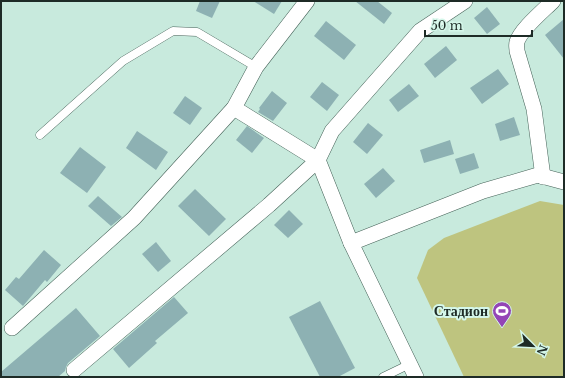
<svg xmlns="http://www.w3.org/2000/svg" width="565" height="378" font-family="'Libre Baskerville',serif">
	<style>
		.green { fill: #bec47f }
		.building { fill: #8db1b3 }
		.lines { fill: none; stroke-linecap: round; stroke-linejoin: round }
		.lane-casing { stroke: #456258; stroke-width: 9 }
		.street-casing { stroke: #456258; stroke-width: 16 }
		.lane { stroke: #fff; stroke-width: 8 }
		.street { stroke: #fff; stroke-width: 15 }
		.labels { text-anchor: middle; stroke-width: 4; stroke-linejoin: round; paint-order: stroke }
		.poi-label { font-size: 14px; font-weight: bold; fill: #1e2b26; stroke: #d5f7ea; text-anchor: end }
	</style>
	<rect width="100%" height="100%" fill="#c8eadd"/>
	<path class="green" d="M540 201 564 205V377H464L417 278 428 250 444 238Z"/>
	<g class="building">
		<path d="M200 1H220L212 18 196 11Z"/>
		<path d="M253 1H282L274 14Z"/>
		<path d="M355 1H377L392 13 384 24Z"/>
		<path d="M487 7 500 24 487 34 474 18Z"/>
		<path d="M564 19V59L545 35Z"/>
		<path d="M326 21 356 45 344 60 314 36Z"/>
		<path d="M446 46 457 60 435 78 424 64Z"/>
		<path d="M498 69 509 84 482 104 470 88Z"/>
		<path d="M322 82 339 95 327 111 310 97Z"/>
		<path d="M409 84 419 96 398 112 389 100Z"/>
		<path d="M272 91 287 103 273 121 258 112 260 109 259 108Z"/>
		<path d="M185 96 202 108 190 125 173 113Z"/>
		<path d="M514 117 520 135 500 141 495 124Z"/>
		<path d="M368 123 383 135 367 154 353 142Z"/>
		<path d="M247 126 264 138 252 153 236 140Z"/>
		<path d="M137 131 168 152 156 170 126 148Z"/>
		<path d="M450 140 454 154 424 163 420 150Z"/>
		<path d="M80 147 106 167 87 193 60 173Z"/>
		<path d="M474 153 479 168 460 174 455 159Z"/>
		<path d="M383 168 395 181 376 198 364 184Z"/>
		<path d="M195 189 226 219 209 236 178 206Z"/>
		<path d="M98 196 122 217 111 226 88 206Z"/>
		<path d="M289 210 303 224 288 238 274 225Z"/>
		<path d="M156 242 171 261 158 272 142 254Z"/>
		<path d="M44 250 61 265 47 282 45 280 23 306 5 290 16 277 19 279Z"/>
		<path d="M174 297 188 313 155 341 157 343 129 368 113 349Z"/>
		<path d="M320 301 355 368 338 377H320L289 317Z"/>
		<path d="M76 308 100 336 68 363 66 367 65 371 58 377H1V372Z"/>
	</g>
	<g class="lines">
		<g class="lane-casing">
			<g id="lane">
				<path d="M40 135 123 61 173 31 197 32 256 67"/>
				<path d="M383 377 410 364"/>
			</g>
		</g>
		<g class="street-casing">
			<g id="street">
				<path d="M543 177 534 109 517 51C517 48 516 45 517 42 520 30 544 10 553 1"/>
				<path d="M351 243 483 191 538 175 564 182"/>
				<path d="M12 328 134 218 234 108 256 67 307 1"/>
				<path d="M74 370 269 205 318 160 234 108"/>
				<path d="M416 377 351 243 318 160 332 131 420 31 465 1"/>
			</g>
		</g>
		<use href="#lane" class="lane"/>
		<use href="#street" class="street"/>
	</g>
	<defs>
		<g id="stadium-pin" transform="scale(1)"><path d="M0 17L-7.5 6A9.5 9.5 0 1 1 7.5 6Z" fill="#9445b6" stroke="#d5f7ea"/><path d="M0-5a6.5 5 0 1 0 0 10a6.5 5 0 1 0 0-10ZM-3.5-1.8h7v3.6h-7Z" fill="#fff"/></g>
	</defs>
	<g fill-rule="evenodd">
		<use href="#stadium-pin" x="502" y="311"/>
	</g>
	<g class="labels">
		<g class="poi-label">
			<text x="488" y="316">Стадион</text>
		</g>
	</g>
	<rect width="565" height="378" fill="none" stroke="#1e2b26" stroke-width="4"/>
	<g transform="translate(533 346) rotate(114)" stroke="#d5f7ea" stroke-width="3" paint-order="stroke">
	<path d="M0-3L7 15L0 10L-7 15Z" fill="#1e2b26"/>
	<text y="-6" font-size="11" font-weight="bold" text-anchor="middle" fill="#1e2b26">N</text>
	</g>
	<path d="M425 30v6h107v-6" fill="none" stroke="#1e2b26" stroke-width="2"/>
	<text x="431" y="30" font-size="12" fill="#1e2b26" stroke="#d5f7ea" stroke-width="3" paint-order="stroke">50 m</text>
</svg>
